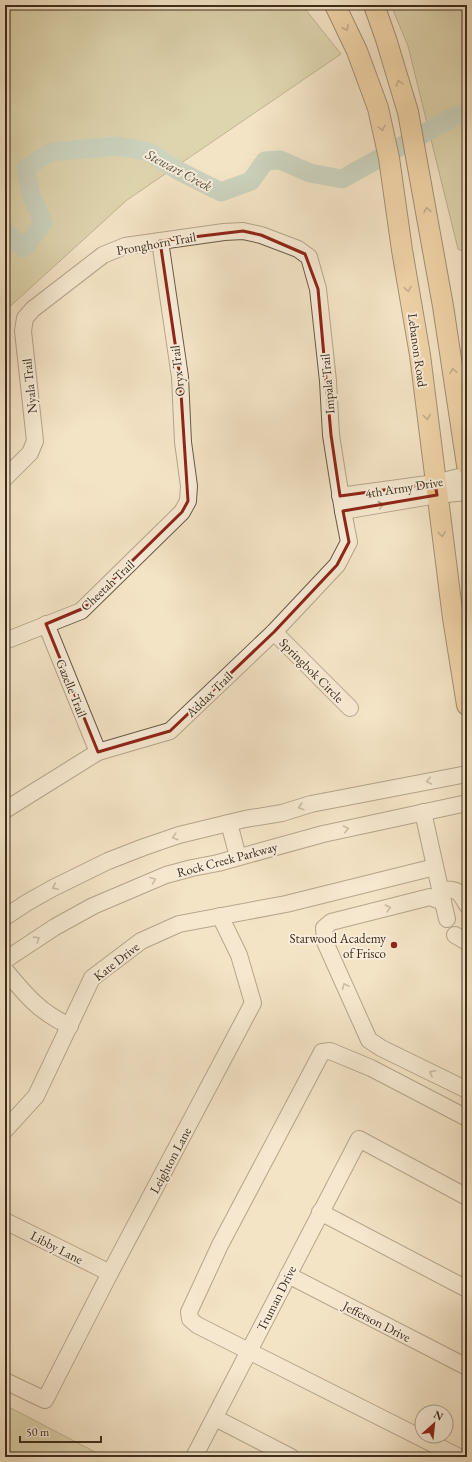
<svg xmlns="http://www.w3.org/2000/svg" width="472" height="1462" font-family="'EB Garamond',serif">
	<style>
		.green { fill: #c3c290; stroke: #807756 }
		.lines { fill: none; stroke-linecap: round; stroke-linejoin: round }
		.river { stroke: #9cbfb3; stroke-width: 19 }
		.minor-casing { stroke: #6a5a46; stroke-width: 18 }
		.major-casing { stroke: #3c2c1c; stroke-width: 22 }
		.minor { stroke: #f8edda; stroke-width: 16 }
		.major { stroke: #eac283; stroke-width: 20 }
		.oneway { stroke: #8a704a }
		.oneway2 { stroke: #9a8c7b }
		.marked { fill: none; stroke: #8f2418; stroke-width: 3; stroke-linejoin: round }
		.poi-dot { fill: #8f2418; stroke: #f8edda; stroke-width: 1.5 }
		.labels { text-anchor: middle; stroke-width: 4; stroke-linejoin: round; paint-order: stroke }
		.street-label { font-size: 13px; fill: #3c2c1c; stroke: #f8edda }
		.poi-label { font-size: 13px; fill: #3c2c1c; stroke: #f8edda; text-anchor: end }
		.water-label { font-size: 14px; font-style: italic; fill: #545142; stroke: #f8edda }
	</style>
	<rect width="100%" height="100%" fill="#f4e4c6"/>
	<filter id="stains"><feTurbulence type="fractalNoise" baseFrequency=".005" numOctaves="4"/><feColorMatrix values="0 0 0 0 .2 0 0 0 0 .09 0 0 0 0 .02 0 0 0 .5 -.17"/></filter>
	<radialGradient id="worn" r=".72"><stop offset=".6" stop-color="#630" stop-opacity="0"/><stop offset="1" stop-color="#630" stop-opacity=".3"/></radialGradient>
	<g class="green">
		<path d="M5 5H302L341 54 127 200 5 311Z"/>
		<path d="M391 5H467V253L458 249 408 46Z"/>
		<path d="M5 1405 99 1454 98 1457H5Z"/>
	</g>
	<g class="lines">
		<path class="river" d="M5 232 24 248 43 223 31 195 26 168 51 152 118 146 149 152 179 171 221 192 251 181 265 161 280 160 310 173 342 179 457 115 467 113"/>
		<g class="minor-casing">
			<g id="minor">
				<path d="M5 478 30 453 35 441 23 331 25 318 33 309 103 255 125 246 224 232 243 231 261 235 298 249 309 257 318 289 328 381 331 435 343 511 349 542 337 565 274 632 170 731 98 752 5 810"/>
				<path d="M340 496 435 483 467 475"/>
				<path d="M343 511 437 495 467 492"/>
				<path d="M46 624 98 752"/>
				<path d="M274 632 350 708"/>
				<path d="M5 641 81 611 182 512 188 501 189 486 183 442 180 377 160 241"/>
				<path d="M423 812 443 902"/>
				<path d="M229 823 238 857"/>
				<path d="M440 889C458 890 458 889 467 905"/>
				<path d="M5 917 28 902 53 888 108 861 144 847 179 835 245 819 282 813 311 804 467 774"/>
				<path d="M447 919 443 902 430 897 331 922 324 928 325 942 369 1040 381 1048 467 1090"/>
				<path d="M455 935 467 942"/>
				<path d="M5 960 55 927 93 906 166 875 192 868 218 863 323 834 467 803"/>
				<path d="M5 970C25 994 40 1013 70 1026"/>
				<path d="M5 1130 36 1096 92 978 141 941 179 924 286 904 435 867"/>
				<path d="M320 1212 467 1289"/>
				<path d="M5 1221 110 1273"/>
				<path d="M288 1275 467 1367"/>
				<path d="M5 1381 45 1400 110 1273 253 1003 239 955 220 916"/>
				<path d="M215 1418 291 1457"/>
				<path d="M194 1457 359 1139 467 1197"/>
				<path d="M459 1457 197 1325 190 1319 189 1312 220 1245 322 1052 330 1051 371 1068 467 1118"/>
			</g>
		</g>
		<g class="major-casing">
			<g id="major">
				<path d="M335 5 357 51 378 108 389 158 402 250 420 355 453 618 467 705"/>
				<path d="M374 5 386 39 408 112 443 306 467 465"/>
			</g>
		</g>
		<use href="#minor" class="minor"/>
		<use href="#major" class="major"/>
	</g>
	<defs><path id="oneway-chevron" d="M-2-3.5L2.5 0L-2 3.5" fill="none" stroke-width="1.6" stroke-linecap="round" stroke-linejoin="round"/></defs>
	<g class="oneway">
		<use href="#oneway-chevron" transform="translate(346 28) rotate(64)"/>
		<use href="#oneway-chevron" transform="translate(399 83) rotate(-107)"/>
		<use href="#oneway-chevron" transform="translate(382 128) rotate(77)"/>
		<use href="#oneway-chevron" transform="translate(427 210) rotate(-100)"/>
		<use href="#oneway-chevron" transform="translate(408 289) rotate(81)"/>
		<use href="#oneway-chevron" transform="translate(453 371) rotate(-99)"/>
		<use href="#oneway-chevron" transform="translate(427 417) rotate(83)"/>
		<use href="#oneway-chevron" transform="translate(442 534) rotate(83)"/>
	</g>
	<g class="oneway2">
		<use href="#oneway-chevron" transform="translate(381 505) rotate(-10)"/>
		<use href="#oneway-chevron" transform="translate(429 781) rotate(169)"/>
		<use href="#oneway-chevron" transform="translate(301 807) rotate(163)"/>
		<use href="#oneway-chevron" transform="translate(346 829) rotate(-12)"/>
		<use href="#oneway-chevron" transform="translate(175 837) rotate(163)"/>
		<use href="#oneway-chevron" transform="translate(153 880) rotate(-22)"/>
		<use href="#oneway-chevron" transform="translate(55 887) rotate(153)"/>
		<use href="#oneway-chevron" transform="translate(388 908) rotate(-14)"/>
		<use href="#oneway-chevron" transform="translate(37 939) rotate(-32)"/>
		<use href="#oneway-chevron" transform="translate(345 986) rotate(-115)"/>
		<use href="#oneway-chevron" transform="translate(432 1073) rotate(-154)"/>
	</g>
	<path d="M0 0H472V1462H0ZM243 231 261 235 305 254 318 289 331 435 340 496 435 483 437 495 343 511 349 542 337 565 274 632 170 731 98 752 46 624 84 608 182 512 188 501 180 377 160 241Z" fill="#f4e4c6" fill-opacity=".55" fill-rule="evenodd"/>
	<path class="marked" d="M243 231 261 235 305 254 318 289 331 435 340 496 435 483 437 495 343 511 349 542 337 565 274 632 170 731 98 752 46 624 84 608 182 512 188 501 180 377 160 241Z"/>
	<circle class="poi-dot" cx="394" cy="945" r="4"/>
	<g class="labels">
		<g class="street-label">
			<text transform="translate(156 243) rotate(-10)" y="5">Pronghorn Trail</text>
			<text transform="translate(418 350) rotate(82)" y="5">Lebanon Road</text>
			<text transform="translate(177 371) rotate(-96)" y="5">Oryx Trail</text>
			<text transform="translate(327 384) rotate(-95)" y="5">Impala Trail</text>
			<text transform="translate(29 386) rotate(-96)" y="5">Nyala Trail</text>
			<text transform="translate(404 487) rotate(-9)" y="5">4th Army Drive</text>
			<text transform="translate(107 585) rotate(-43)" y="5">Cheetah Trail</text>
			<text transform="translate(312 670) rotate(45)" y="5">Springbok Circle</text>
			<text transform="translate(72 688) rotate(68)" y="5">Gazelle Trail</text>
			<text transform="translate(209 694) rotate(-44)" y="5">Addax Trail</text>
			<text transform="translate(227 859) rotate(-15)" y="5">Rock Creek Parkway</text>
			<text transform="translate(116 961) rotate(-38)" y="5">Kate Drive</text>
			<text transform="translate(170 1160) rotate(-62)" y="5">Leighton Lane</text>
			<text transform="translate(57 1247) rotate(27)" y="5">Libby Lane</text>
			<text transform="translate(276 1298) rotate(-63)" y="5">Truman Drive</text>
			<text transform="translate(377 1321) rotate(27)" y="5">Jefferson Drive</text>
		</g>
		<g class="poi-label">
			<text x="386" y="943">Starwood Academy<tspan x="386" dy="15">of Frisco</tspan></text>
		</g>
		<g class="water-label">
			<text transform="translate(179 170) rotate(28)" y="5">Stewart Creek</text>
		</g>
	</g>
	<rect width="472" height="1462" fill="none" stroke="#f4e4c6" stroke-width="20"/>
	<rect x="6" y="6" width="460" height="1450" fill="none" stroke="#3c2c1c" stroke-width="2"/>
	<rect x="10" y="10" width="452" height="1442" fill="none" stroke="#3c2c1c"/>
	<g transform="translate(434 1424) rotate(27)"><circle r="19" fill="#f8edda" stroke="#ada08e"/>
	<path d="M0-3L7 15L0 10L-7 15Z" fill="#8f2418"/>
	<text y="-6" font-size="11" font-weight="bold" text-anchor="middle" fill="#3c2c1c">N</text>
	</g>
	<path d="M20 1436v6h81v-6" fill="none" stroke="#3c2c1c" stroke-width="2"/>
	<text x="26" y="1436" font-size="12" fill="#3c2c1c" stroke="#f8edda" stroke-width="3" paint-order="stroke">50 m</text>
	<rect width="100%" height="100%" filter="url(#stains)"/>
	<rect width="100%" height="100%" fill="url(#worn)"/>
</svg>
